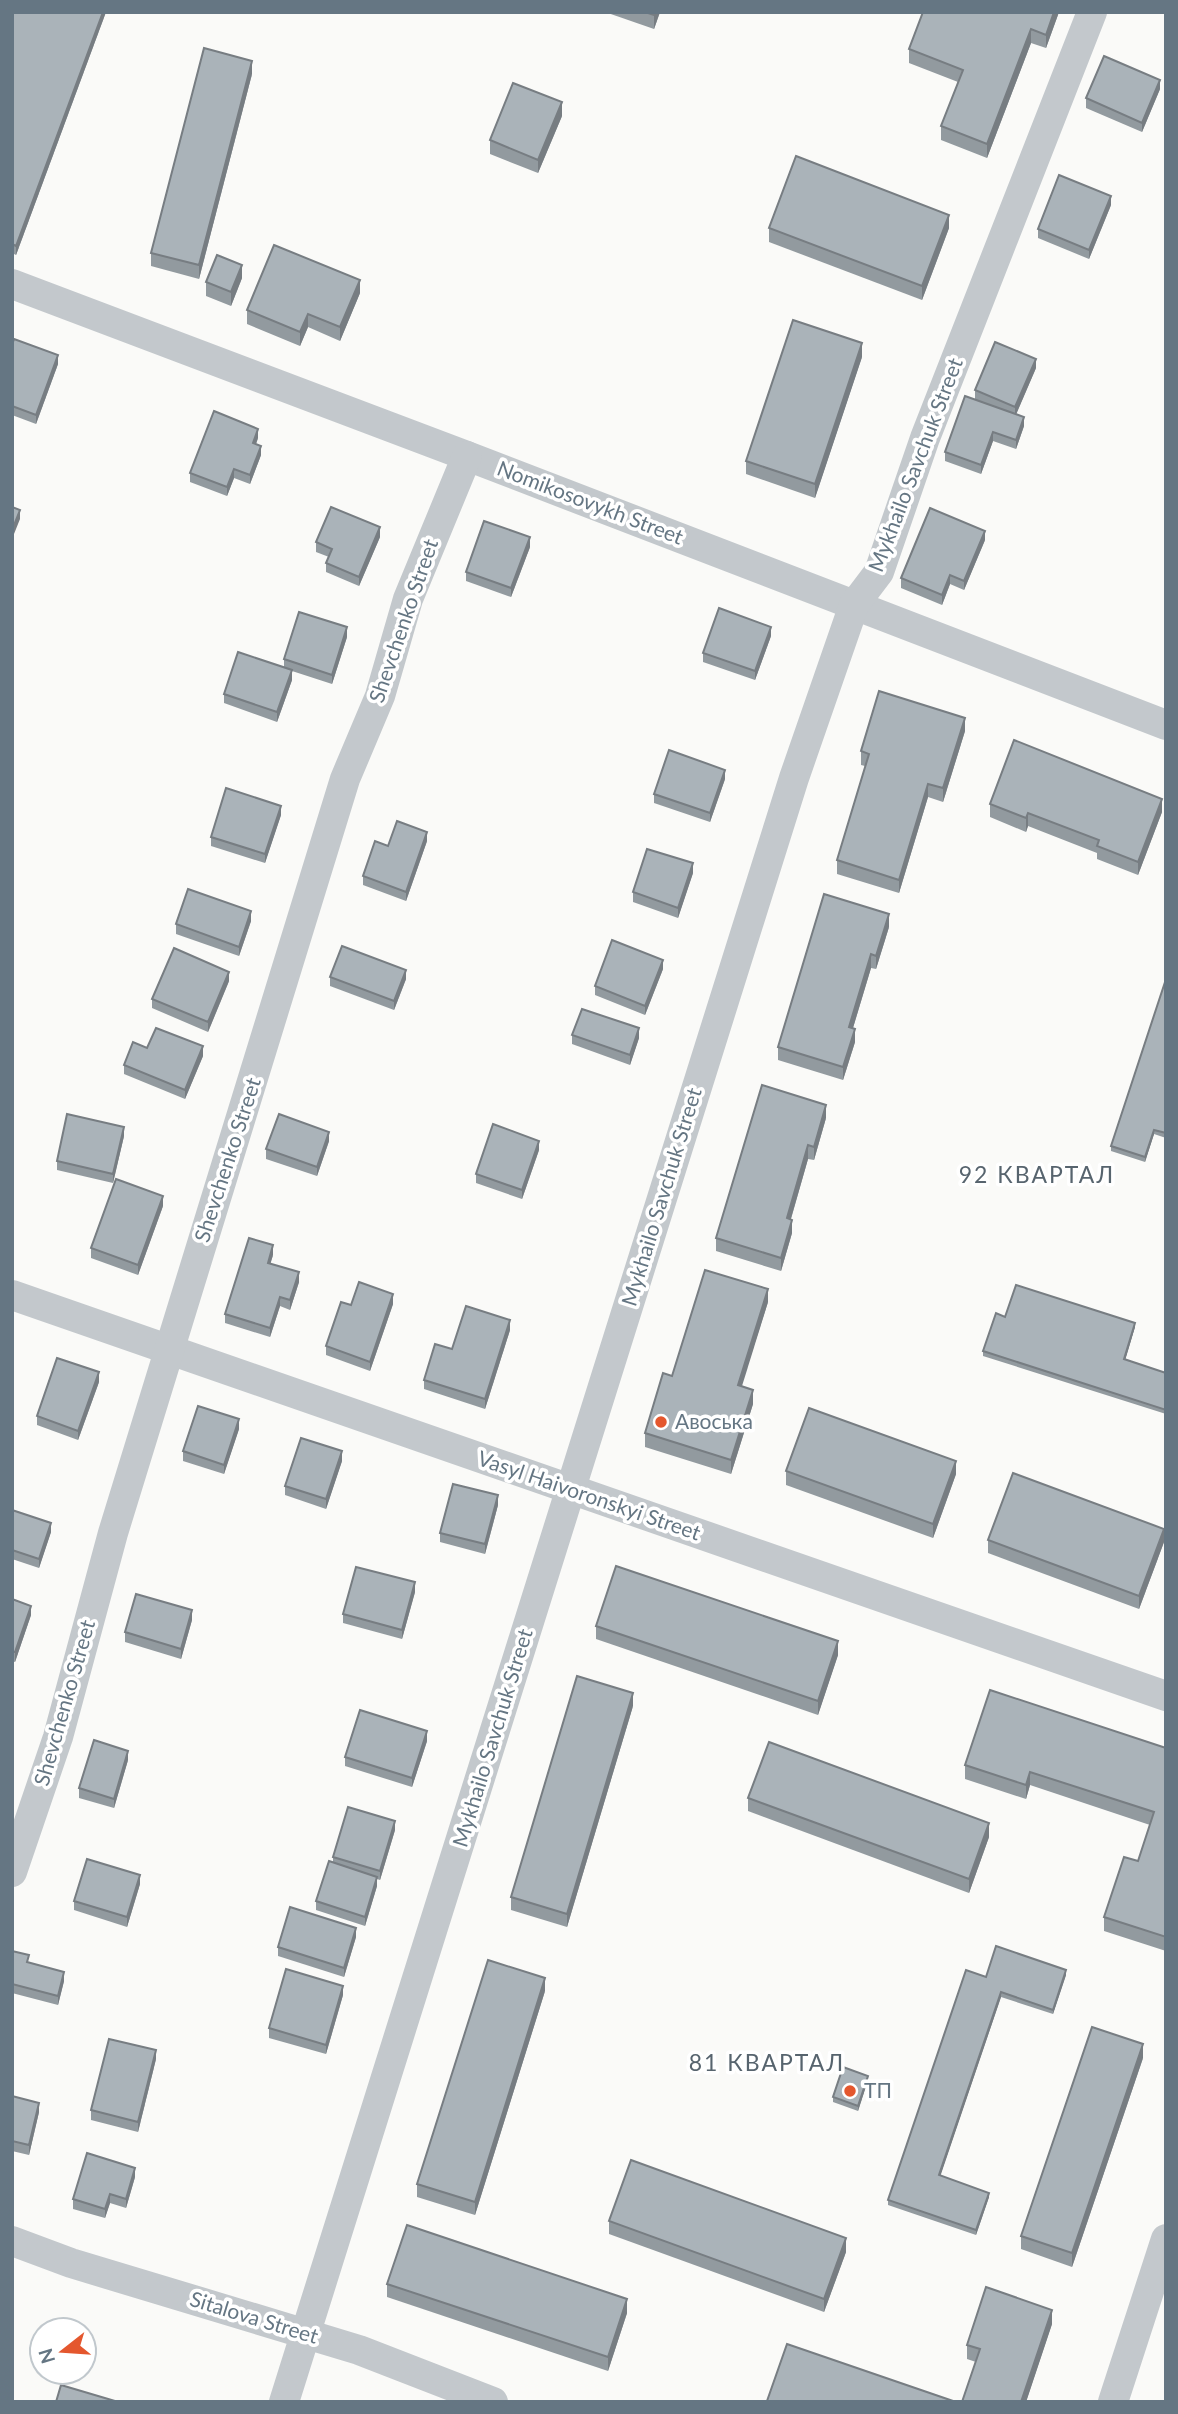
<svg xmlns="http://www.w3.org/2000/svg" width="1178" height="2414" font-family="Lato,sans-serif">
	<style>
		.lines { fill: none; stroke-linecap: round; stroke-linejoin: round }
		.minor { stroke: #c3c8cc; stroke-width: 30 }
		.wall { fill: #929a9f }
		.shaded-wall { fill: #777d82 }
		.building { fill: #aab3b9; stroke: #777d82; stroke-width: 2 }
		.poi-dot { fill: #e4572e; stroke: #fff; stroke-width: 2.5 }
		.labels { text-anchor: middle; stroke-width: 7; stroke-linejoin: round; paint-order: stroke }
		.street-label { font-size: 21px; fill: #657683; stroke: #fff }
		.poi-label { font-size: 21px; fill: #657683; stroke: #fff; text-anchor: start }
		.neighbourhood-label { font-size: 23px; letter-spacing: 2px; fill: #57646e; stroke: #fff }
	</style>
	<rect width="100%" height="100%" fill="#fafaf8"/>
	<g class="lines">
		<g class="minor">
			<path d="M12 284 467 456 1166 725"/>
			<path d="M12 1295 1166 1696"/>
			<path d="M12 1872 58 1737 113 1533 345 779 380 696 408 599 467 456"/>
			<path d="M12 2241 71 2263 359 2350 493 2402"/>
			<path d="M284 2402 794 778 854 605 879 572 925 438 1092 12"/>
			<path d="M1113 2402 1166 2239"/>
		</g>
	</g>
	<g class="wall">
		<path d="M12 12H106L16 255 12 253Z"/>
		<path d="M605 12H660L654 29Z"/>
		<path d="M923 12H1059L1046 48 1031 43 987 158 941 140V126L958 82 909 63V49Z"/>
		<path d="M252 74 199 279 151 266V253Z"/>
		<path d="M1160 89 1142 132 1086 108V98Z"/>
		<path d="M562 116 538 173 490 154V140Z"/>
		<path d="M1111 205 1089 259 1038 238V229Z"/>
		<path d="M769 228H949L922 300 769 242Z"/>
		<path d="M242 278 231 306 206 296V282Z"/>
		<path d="M360 293 340 341 308 327 300 346 247 324V310Z"/>
		<path d="M12 345 58 364 36 424 12 415Z"/>
		<path d="M862 357 815 498 746 474V461Z"/>
		<path d="M1036 368 1016 414 1024 426 1016 449 993 441 981 474 945 461V452L975 399V390Z"/>
		<path d="M258 438 256 444 261 455 250 484 234 478 227 496 190 482V473Z"/>
		<path d="M380 537 359 586 326 572V563L329 557 316 552V542Z"/>
		<path d="M985 540 964 590 950 584 942 605 901 588V578Z"/>
		<path d="M530 547 511 597 466 581V572Z"/>
		<path d="M771 636 755 680 703 662V653Z"/>
		<path d="M347 637 332 684 292 671V680L277 722 224 703V694L284 667V659Z"/>
		<path d="M965 731 943 802 928 797 899 893 837 874V860L865 766 861 765V751Z"/>
		<path d="M725 779 710 822 654 803V794Z"/>
		<path d="M990 804 1162 812 1138 875 1097 859V853L1028 826 1026 832 990 817Z"/>
		<path d="M281 815 265 863 211 846V837Z"/>
		<path d="M427 841 406 901 363 885V876L388 846Z"/>
		<path d="M693 873 678 918 633 902V892Z"/>
		<path d="M251 921 239 956 176 934V924Z"/>
		<path d="M889 927 876 969 871 968 853 1028 855 1042 843 1080 778 1060V1047Z"/>
		<path d="M663 969 645 1015 595 995V986Z"/>
		<path d="M330 977 406 979 394 1010 330 986Z"/>
		<path d="M1166 979V1138L1154 1134 1145 1162 1111 1151V1146Z"/>
		<path d="M229 981 208 1032 152 1008V999Z"/>
		<path d="M572 1035 639 1038 630 1065 572 1044Z"/>
		<path d="M203 1056 185 1099 124 1074V1065Z"/>
		<path d="M826 1118 814 1160 808 1159 791 1219 792 1233 781 1271 716 1251V1238Z"/>
		<path d="M124 1136 113 1183 57 1170V1161Z"/>
		<path d="M329 1141 317 1176 266 1159V1149Z"/>
		<path d="M539 1150 522 1199 476 1183V1174Z"/>
		<path d="M163 1206 138 1275 91 1258V1248Z"/>
		<path d="M273 1255 270 1264 299 1282 290 1310 280 1306 270 1337 225 1323V1314Z"/>
		<path d="M768 1302 741 1386 753 1404 731 1474 645 1447V1433L672 1376Z"/>
		<path d="M393 1304 370 1371 326 1355V1346L351 1305Z"/>
		<path d="M1005 1317 1135 1327 1125 1360 1166 1373V1414L983 1356V1351Z"/>
		<path d="M510 1330 485 1409 424 1389V1380L452 1349Z"/>
		<path d="M99 1382 78 1440 37 1425V1416Z"/>
		<path d="M239 1429 224 1474 183 1461V1451Z"/>
		<path d="M342 1461 326 1509 285 1495V1486Z"/>
		<path d="M786 1471 956 1474 933 1538 786 1485Z"/>
		<path d="M498 1505 485 1554 440 1542V1533Z"/>
		<path d="M12 1510 51 1532 39 1568 12 1559Z"/>
		<path d="M988 1540 1164 1542 1139 1609 988 1553Z"/>
		<path d="M415 1592 402 1639 343 1623V1614Z"/>
		<path d="M12 1599 31 1615 15 1662 12 1661Z"/>
		<path d="M192 1620 181 1659 125 1642V1632Z"/>
		<path d="M596 1626 838 1655 818 1715 596 1639Z"/>
		<path d="M633 1706 567 1927 511 1910V1897Z"/>
		<path d="M427 1741 412 1787 345 1766V1757Z"/>
		<path d="M1166 1748V1951L1104 1931V1917L1138 1861 1150 1825 1030 1785 1026 1799 965 1779V1765Z"/>
		<path d="M128 1760 114 1808 79 1798V1788Z"/>
		<path d="M748 1798 989 1837 969 1893 748 1811Z"/>
		<path d="M395 1830 380 1880 377 1879V1886L365 1926 316 1910V1901L333 1863V1857Z"/>
		<path d="M140 1884 127 1927 74 1910V1901Z"/>
		<path d="M356 1937 344 1977 278 1956V1947Z"/>
		<path d="M12 1951 29 1962 64 1981 58 2005 12 1993Z"/>
		<path d="M1066 1975 1053 2014 1001 1997 940 2176 989 2197 976 2235 888 2205V2200L986 1977Z"/>
		<path d="M545 1991 475 2215 417 2197V2184Z"/>
		<path d="M343 1995 326 2054 269 2038V2028Z"/>
		<path d="M1143 2058 1072 2267 1021 2249V2236Z"/>
		<path d="M156 2059 138 2132 91 2120V2110Z"/>
		<path d="M868 2080 858 2111 833 2102V2097Z"/>
		<path d="M12 2096 39 2112 29 2155 12 2151Z"/>
		<path d="M135 2177 126 2208 110 2203 105 2218 73 2209V2199Z"/>
		<path d="M609 2221 846 2252 824 2312 609 2234Z"/>
		<path d="M387 2284 627 2313 608 2371 387 2297Z"/>
		<path d="M1052 2324 1026 2402H962L976 2362 967 2359V2345Z"/>
	</g>
	<g class="shaded-wall">
		<path d="M103 12H106L16 255V246Z"/>
		<path d="M655 12H660L654 29V15Z"/>
		<path d="M1054 12H1059L1046 48V35Z"/>
		<path d="M1031 29V43L987 158V144Z"/>
		<path d="M252 61V74L199 279V265Z"/>
		<path d="M1160 80V89L1142 132V123Z"/>
		<path d="M562 102V116L538 173V160Z"/>
		<path d="M1111 196V205L1089 259V250Z"/>
		<path d="M949 215V228L922 300V286Z"/>
		<path d="M242 265V278L231 306V292Z"/>
		<path d="M360 280V293L340 341V327Z"/>
		<path d="M308 314V327L300 346V332Z"/>
		<path d="M862 343V357L815 498V484Z"/>
		<path d="M58 355V364L36 424V415Z"/>
		<path d="M1036 359V368L1015 417V407Z"/>
		<path d="M1024 417V426L1016 449V440Z"/>
		<path d="M258 429V438L253 452V443Z"/>
		<path d="M993 432V441L981 474V465Z"/>
		<path d="M261 446V455L250 484V475Z"/>
		<path d="M234 469V478L227 496V487Z"/>
		<path d="M20 510V519L12 539V530Z"/>
		<path d="M380 527V537L359 586V577Z"/>
		<path d="M985 531V540L964 590V581Z"/>
		<path d="M530 537V547L511 597V588Z"/>
		<path d="M950 575V584L942 605V595Z"/>
		<path d="M347 627V637L332 684V675Z"/>
		<path d="M771 627V636L755 680V671Z"/>
		<path d="M292 670V680L277 722V712Z"/>
		<path d="M965 718V731L943 802V788Z"/>
		<path d="M725 770V779L710 822V813Z"/>
		<path d="M928 784V797L899 893V880Z"/>
		<path d="M1162 799V812L1138 875V862Z"/>
		<path d="M281 806V815L265 863V854Z"/>
		<path d="M1028 813V826L1026 832V818Z"/>
		<path d="M427 832V841L406 901V892Z"/>
		<path d="M693 863V873L678 918V908Z"/>
		<path d="M251 911V921L239 956V947Z"/>
		<path d="M889 914V927L876 969V956Z"/>
		<path d="M871 954V968L849 1041V1027Z"/>
		<path d="M663 960V969L645 1015V1006Z"/>
		<path d="M406 970V979L394 1010V1001Z"/>
		<path d="M229 972V981L208 1032V1022Z"/>
		<path d="M639 1028V1038L630 1065V1055Z"/>
		<path d="M855 1029V1042L843 1080V1067Z"/>
		<path d="M203 1046V1056L185 1099V1090Z"/>
		<path d="M826 1105V1118L814 1160V1147Z"/>
		<path d="M124 1127V1136L113 1183V1174Z"/>
		<path d="M1154 1130V1134L1145 1162V1157Z"/>
		<path d="M329 1132V1141L317 1176V1167Z"/>
		<path d="M539 1141V1150L522 1199V1190Z"/>
		<path d="M808 1145V1159L787 1232V1218Z"/>
		<path d="M163 1196V1206L138 1275V1265Z"/>
		<path d="M792 1220V1233L781 1271V1258Z"/>
		<path d="M273 1245V1255L268 1272V1263Z"/>
		<path d="M299 1272V1282L290 1310V1300Z"/>
		<path d="M768 1289V1302L738 1399V1385Z"/>
		<path d="M393 1294V1304L370 1371V1362Z"/>
		<path d="M280 1297V1306L270 1337V1328Z"/>
		<path d="M510 1320V1330L485 1409V1399Z"/>
		<path d="M1135 1323V1327L1124 1364V1359Z"/>
		<path d="M99 1372V1382L78 1440V1431Z"/>
		<path d="M753 1390V1404L731 1474V1460Z"/>
		<path d="M239 1419V1429L224 1474V1465Z"/>
		<path d="M342 1451V1461L326 1509V1499Z"/>
		<path d="M956 1461V1474L933 1538V1524Z"/>
		<path d="M498 1495V1505L485 1554V1544Z"/>
		<path d="M51 1523V1532L39 1568V1559Z"/>
		<path d="M1164 1529V1542L1139 1609V1596Z"/>
		<path d="M415 1582V1592L402 1639V1630Z"/>
		<path d="M31 1606V1615L15 1662V1652Z"/>
		<path d="M192 1610V1620L181 1659V1649Z"/>
		<path d="M838 1641V1655L818 1715V1701Z"/>
		<path d="M633 1693V1706L567 1927V1914Z"/>
		<path d="M427 1731V1741L412 1787V1778Z"/>
		<path d="M128 1751V1760L114 1808V1799Z"/>
		<path d="M1030 1772V1785L1026 1799V1785Z"/>
		<path d="M395 1821V1830L380 1880V1871Z"/>
		<path d="M989 1823V1837L969 1893V1879Z"/>
		<path d="M140 1875V1884L127 1927V1917Z"/>
		<path d="M377 1877V1886L365 1926V1917Z"/>
		<path d="M356 1928V1937L344 1977V1968Z"/>
		<path d="M1066 1970V1975L1053 2014V2010Z"/>
		<path d="M64 1972V1981L58 2005V1996Z"/>
		<path d="M545 1978V1991L475 2215V2202Z"/>
		<path d="M343 1986V1995L326 2054V2045Z"/>
		<path d="M1001 1992V1997L939 2180V2175Z"/>
		<path d="M1143 2044V2058L1072 2267V2253Z"/>
		<path d="M156 2050V2059L138 2132V2122Z"/>
		<path d="M868 2076V2080L858 2111V2106Z"/>
		<path d="M39 2103V2112L29 2155V2145Z"/>
		<path d="M135 2168V2177L126 2208V2199Z"/>
		<path d="M989 2193V2197L976 2235V2230Z"/>
		<path d="M110 2194V2203L105 2218V2209Z"/>
		<path d="M846 2238V2252L824 2312V2299Z"/>
		<path d="M627 2299V2313L608 2371V2357Z"/>
		<path d="M1052 2310V2324L1026 2402H1021Z"/>
	</g>
	<g class="building">
		<path d="M12 12H103L16 246 12 244Z"/>
		<path d="M645 12H655L654 15Z"/>
		<path d="M923 12H1054L1046 35 1031 29 987 144 941 126 963 70 909 49Z"/>
		<path d="M204 48 252 61 199 265 151 253Z"/>
		<path d="M1104 56 1160 80 1142 123 1086 98Z"/>
		<path d="M513 83 562 102 538 160 490 140Z"/>
		<path d="M796 156 949 215 922 286 769 228Z"/>
		<path d="M1059 175 1111 196 1089 250 1038 229Z"/>
		<path d="M274 245 360 280 340 327 308 314 300 332 247 310Z"/>
		<path d="M217 255 242 265 231 292 206 282Z"/>
		<path d="M793 320 862 343 815 484 746 461Z"/>
		<path d="M14 339 58 355 36 415 12 406V345Z"/>
		<path d="M995 342 1036 359 1015 407 975 390Z"/>
		<path d="M965 396 1024 417 1016 440 993 432 981 465 945 452Z"/>
		<path d="M214 411 258 429 253 443 261 446 250 475 234 469 227 487 190 473Z"/>
		<path d="M12 507 20 510 12 530Z"/>
		<path d="M331 507 380 527 359 577 326 563 332 549 316 542Z"/>
		<path d="M930 508 985 531 964 581 950 575 942 595 901 578Z"/>
		<path d="M484 521 530 537 511 588 466 572Z"/>
		<path d="M719 608 771 627 755 671 703 653Z"/>
		<path d="M299 612 347 627 332 675 284 659Z"/>
		<path d="M238 652 292 670 277 712 224 694Z"/>
		<path d="M879 691 965 718 943 788 928 784 899 880 837 860 869 754 861 751Z"/>
		<path d="M1014 740 1162 799 1138 862 1097 846 1099 840 1028 813 1026 818 990 804Z"/>
		<path d="M669 750 725 770 710 813 654 794Z"/>
		<path d="M226 788 281 806 265 854 211 837Z"/>
		<path d="M397 821 427 832 406 892 363 876 375 841 388 846Z"/>
		<path d="M647 849 693 863 678 908 633 892Z"/>
		<path d="M188 889 251 911 239 947 176 924Z"/>
		<path d="M824 894 889 914 876 956 871 954 849 1027 855 1029 843 1067 778 1047Z"/>
		<path d="M612 940 663 960 645 1006 595 986Z"/>
		<path d="M342 946 406 970 394 1001 330 977Z"/>
		<path d="M174 948 229 972 208 1022 152 999Z"/>
		<path d="M1166 979V1133L1154 1130 1145 1157 1111 1146Z"/>
		<path d="M582 1009 639 1028 630 1055 572 1035Z"/>
		<path d="M156 1028 203 1046 185 1090 124 1065 133 1042 147 1048Z"/>
		<path d="M762 1085 826 1105 814 1147 808 1145 787 1218 792 1220 781 1258 716 1238Z"/>
		<path d="M67 1114 124 1127 113 1174 57 1161Z"/>
		<path d="M279 1114 329 1132 317 1167 266 1149Z"/>
		<path d="M493 1124 539 1141 522 1190 476 1174Z"/>
		<path d="M116 1179 163 1196 138 1265 91 1248Z"/>
		<path d="M249 1238 273 1245 268 1263 299 1272 290 1300 280 1297 270 1328 225 1314Z"/>
		<path d="M705 1270 768 1289 738 1385 753 1390 731 1460 645 1433 663 1373 672 1376Z"/>
		<path d="M359 1282 393 1294 370 1362 326 1346 341 1302 351 1305Z"/>
		<path d="M1016 1285 1135 1323 1124 1359 1166 1373V1410L983 1351 996 1313 1005 1317Z"/>
		<path d="M466 1306 510 1320 485 1399 424 1380 435 1344 452 1349Z"/>
		<path d="M57 1358 99 1372 78 1431 37 1416Z"/>
		<path d="M198 1406 239 1419 224 1465 183 1451Z"/>
		<path d="M809 1408 956 1461 933 1524 786 1471Z"/>
		<path d="M301 1438 342 1451 326 1499 285 1486Z"/>
		<path d="M1013 1473 1164 1529 1139 1596 988 1540Z"/>
		<path d="M453 1484 498 1495 485 1544 440 1533Z"/>
		<path d="M12 1510 51 1523 39 1559 12 1550Z"/>
		<path d="M616 1566 838 1641 818 1701 596 1626Z"/>
		<path d="M356 1567 415 1582 402 1630 343 1614Z"/>
		<path d="M136 1594 192 1610 181 1649 125 1632Z"/>
		<path d="M12 1599 31 1606 15 1652H12Z"/>
		<path d="M577 1676 633 1693 567 1914 511 1897Z"/>
		<path d="M990 1690 1166 1748V1937L1104 1917 1124 1857 1138 1861 1154 1812 1030 1772 1026 1785 965 1765Z"/>
		<path d="M360 1710 427 1731 412 1778 345 1757Z"/>
		<path d="M94 1740 128 1751 114 1799 79 1788Z"/>
		<path d="M769 1742 989 1823 969 1879 748 1798Z"/>
		<path d="M348 1807 395 1821 380 1871 333 1857Z"/>
		<path d="M87 1859 140 1875 127 1917 74 1901Z"/>
		<path d="M329 1861 377 1877 365 1917 316 1901Z"/>
		<path d="M290 1907 356 1928 344 1968 278 1947Z"/>
		<path d="M996 1946 1066 1970 1053 2010 1001 1992 939 2175 989 2193 976 2230 888 2200 966 1970 986 1977Z"/>
		<path d="M12 1951 29 1955 27 1962 64 1972 58 1996 12 1984Z"/>
		<path d="M488 1960 545 1978 475 2202 417 2184Z"/>
		<path d="M286 1969 343 1986 326 2045 269 2028Z"/>
		<path d="M1092 2027 1143 2044 1072 2253 1021 2236Z"/>
		<path d="M109 2039 156 2050 138 2122 91 2110Z"/>
		<path d="M843 2067 868 2076 858 2106 833 2097Z"/>
		<path d="M12 2096 39 2103 29 2145 12 2141Z"/>
		<path d="M87 2153 135 2168 126 2199 110 2194 105 2209 73 2199Z"/>
		<path d="M631 2160 846 2238 824 2299 609 2221Z"/>
		<path d="M407 2225 627 2299 608 2357 387 2284Z"/>
		<path d="M986 2287 1052 2310 1021 2402H962L980 2349 967 2345Z"/>
		<path d="M787 2344 956 2402H771L767 2401Z"/>
		<path d="M61 2385 115 2401 114 2402H56Z"/>
	</g>
	<g class="poi-dot">
		<circle cx="661" cy="1422" r="7"/>
		<circle cx="850" cy="2091" r="7"/>
	</g>
	<g class="labels">
		<g class="street-label">
			<text transform="translate(916 465) rotate(-69)" y="7">Mykhailo Savchuk Street</text>
			<text transform="translate(590 503) rotate(21)" y="7">Nomikosovykh Street</text>
			<text transform="translate(404 621) rotate(-71)" y="7">Shevchenko Street</text>
			<text transform="translate(228 1160) rotate(-72)" y="7">Shevchenko Street</text>
			<text transform="translate(662 1197) rotate(-73)" y="7">Mykhailo Savchuk Street</text>
			<text transform="translate(589 1496) rotate(19)" y="7">Vasyl Haivoronskyi Street</text>
			<text transform="translate(65 1703) rotate(-74)" y="7">Shevchenko Street</text>
			<text transform="translate(493 1738) rotate(-73)" y="7">Mykhailo Savchuk Street</text>
			<text transform="translate(254 2318) rotate(17)" y="7">Sitalova Street</text>
		</g>
		<g class="poi-label">
			<text x="675" y="1429">Авоська</text>
			<text x="864" y="2098">ТП</text>
		</g>
		<g class="neighbourhood-label">
			<text x="1037" y="1183">92 КВАРТАЛ</text>
			<text x="767" y="2071">81 КВАРТАЛ</text>
		</g>
	</g>
	<rect width="1178" height="2414" fill="none" stroke="#657683" stroke-width="28"/>
	<g transform="translate(63 2351) rotate(253)"><circle r="33" fill="#ffffff" stroke="#c1c8cd" stroke-width="2"/>
	<path d="M0-5L12 26L0 18L-12 26Z" fill="#e4572e"/>
	<text y="-10" font-size="19" font-weight="bold" text-anchor="middle" fill="#657683">N</text>
	</g>
</svg>
